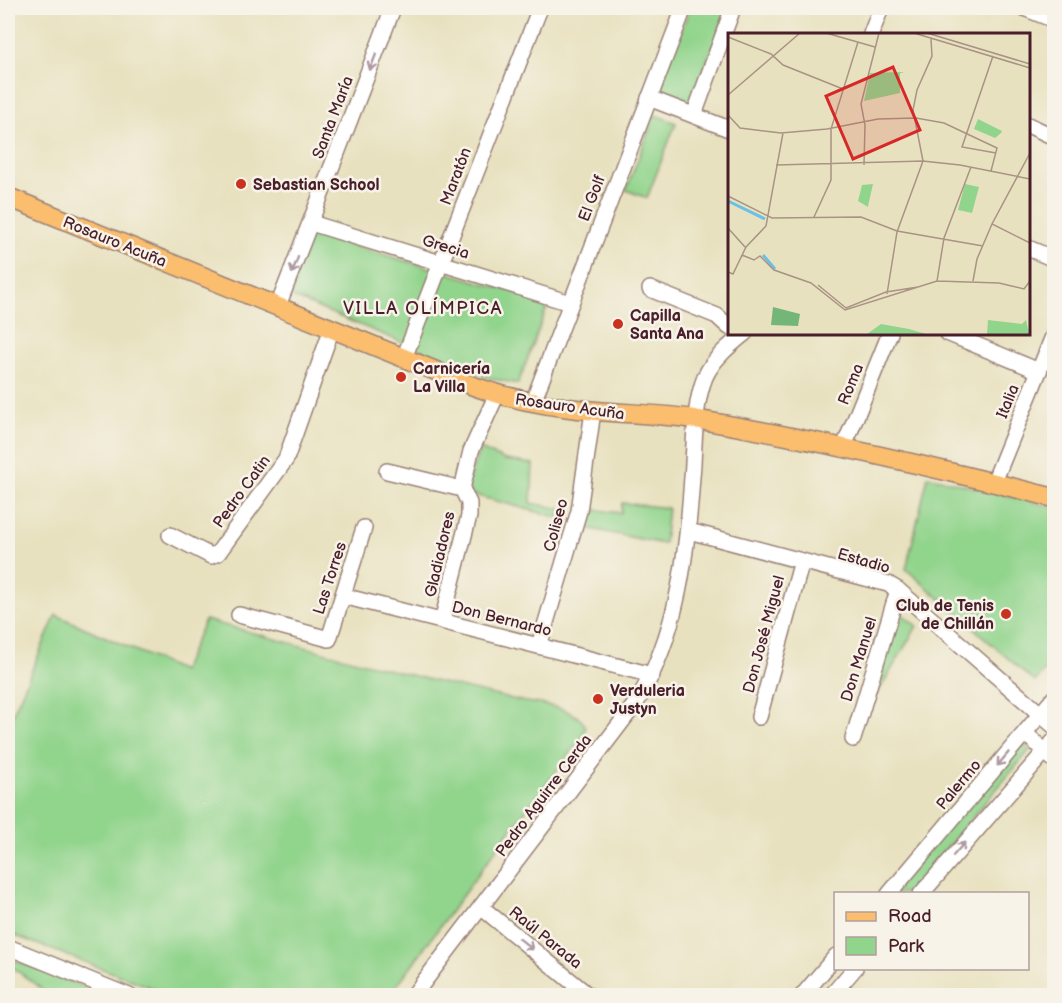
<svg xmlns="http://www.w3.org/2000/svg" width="1062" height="1003" font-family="'Balsamiq Sans',sans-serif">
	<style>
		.green { fill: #91d48c; stroke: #6e7a5c; stroke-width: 1.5 }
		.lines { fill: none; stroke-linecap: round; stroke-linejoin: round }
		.minor-casing { stroke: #998075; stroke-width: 18 }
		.major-casing { stroke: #998075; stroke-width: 21 }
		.minor { stroke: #fff; stroke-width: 15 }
		.major { stroke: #fbbd6e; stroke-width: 18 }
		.oneway { stroke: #ae9aa0 }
		.poi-dot { fill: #c8321e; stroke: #f7f3e8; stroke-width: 2 }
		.labels { text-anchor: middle; stroke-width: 5; stroke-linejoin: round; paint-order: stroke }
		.street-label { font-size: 16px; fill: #4a1f2b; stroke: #f7f3e8 }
		.poi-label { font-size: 16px; font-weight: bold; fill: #4a1f2b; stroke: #f7f3e8; text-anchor: start }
		.neighbourhood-label { font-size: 18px; letter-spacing: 1.5px; fill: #4a1f2b; stroke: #f7f3e8 }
		.inset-river { fill: none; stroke: #6ac0e7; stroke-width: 3 }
		.inset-road { fill: none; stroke: #a99384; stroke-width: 1.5 }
		.view { fill: #d62828; fill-opacity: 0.15; stroke: #d62828; stroke-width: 3 }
		.inset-edge { fill: none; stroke: #4a1f2b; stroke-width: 3 }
	</style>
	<rect width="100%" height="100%" fill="#f7f3e8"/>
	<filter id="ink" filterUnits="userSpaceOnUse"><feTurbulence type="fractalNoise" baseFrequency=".0167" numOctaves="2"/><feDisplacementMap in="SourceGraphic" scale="12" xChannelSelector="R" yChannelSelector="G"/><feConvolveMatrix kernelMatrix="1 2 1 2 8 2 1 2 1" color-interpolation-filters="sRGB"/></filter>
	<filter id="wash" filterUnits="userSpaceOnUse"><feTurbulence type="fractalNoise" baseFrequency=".008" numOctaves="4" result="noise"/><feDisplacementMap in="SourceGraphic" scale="24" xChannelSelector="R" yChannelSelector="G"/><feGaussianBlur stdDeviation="1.35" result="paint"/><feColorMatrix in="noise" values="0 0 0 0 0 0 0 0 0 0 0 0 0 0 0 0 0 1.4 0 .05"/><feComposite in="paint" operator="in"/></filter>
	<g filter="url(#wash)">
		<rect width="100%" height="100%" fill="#e8e1bf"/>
		<g class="green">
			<path d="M690 8H728L690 106 657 93Z"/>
			<path d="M655 115 676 123 647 198 626 190Z"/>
			<path d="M308 233 549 302 518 384 488 378 285 294Z"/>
			<path d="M480 449 505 460 533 464 531 503 561 509 560 518 470 494 467 484Z"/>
			<path d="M928 476 1054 507V659L1035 682 906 569Z"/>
			<path d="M622 503 668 508 664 544 581 527 582 508 621 513Z"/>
			<path d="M895 609 917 626 863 718Z"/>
			<path d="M56 615 182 671 205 620C310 648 414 678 521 701 541 705 576 706 586 727L582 738 503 840 390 995H171L8 933V725Z"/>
			<path d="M1020 742 1030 750 908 893 890 894Z"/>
			<path d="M8 958 98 992 95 995H50L8 964Z"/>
		</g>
	</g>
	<g filter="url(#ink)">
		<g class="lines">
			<g class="minor-casing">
				<g id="minor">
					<path d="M1024 8 1054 20"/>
					<path d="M871 34 881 8"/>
					<path d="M649 98 729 129"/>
					<path d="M694 115 733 8"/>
					<path d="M1028 125 1054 137"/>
					<path d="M311 223 570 303"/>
					<path d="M1028 248 1054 259"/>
					<path d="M650 289 717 316 729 327"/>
					<path d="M278 306 393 8"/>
					<path d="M947 333 1039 371"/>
					<path d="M404 358 540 8"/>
					<path d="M533 402 684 8"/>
					<path d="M843 449 890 333"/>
					<path d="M387 471 462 489"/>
					<path d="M994 482 1054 334"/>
					<path d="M689 531 888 584 898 590 1054 726"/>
					<path d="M170 535 211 556 218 553 286 459 332 328"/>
					<path d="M343 596 652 675"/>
					<path d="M239 615 329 639 364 528"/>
					<path d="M442 621 469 516V503L462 489 471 451 497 394"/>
					<path d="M539 646 579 511 593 411"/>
					<path d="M759 717 802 561"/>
					<path d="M1025 733 1054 760"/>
					<path d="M853 739 898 590"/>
					<path d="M889 894 1054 698"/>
					<path d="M921 894 1054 741"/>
					<path d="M481 907 589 996"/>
					<path d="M8 947 129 996"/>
					<path d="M413 996 636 703C678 635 687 554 692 477 695 445 693 407 705 377 713 359 730 345 745 333"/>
					<path d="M802 996 836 956"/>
					<path d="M831 996 855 968"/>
				</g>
			</g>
			<g class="major-casing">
				<path id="major" d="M8 197 463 382C505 399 551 407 596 411 630 414 666 414 700 420 819 440 938 468 1054 498"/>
			</g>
			<use href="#minor" class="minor"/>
			<use href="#major" class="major"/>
		</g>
		<defs><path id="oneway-shaft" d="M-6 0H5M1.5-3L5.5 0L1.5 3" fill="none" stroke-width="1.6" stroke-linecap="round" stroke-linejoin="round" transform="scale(1.5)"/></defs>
		<g class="oneway">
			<use href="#oneway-shaft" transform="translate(373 62) rotate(111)"/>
			<use href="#oneway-shaft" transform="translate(295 265) rotate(111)"/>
			<use href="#oneway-shaft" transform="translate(1003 759) rotate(130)"/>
			<use href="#oneway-shaft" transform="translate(959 849) rotate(-49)"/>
			<use href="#oneway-shaft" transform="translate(526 944) rotate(39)"/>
		</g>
	</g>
	<g class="poi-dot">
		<circle cx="241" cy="184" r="6"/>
		<circle cx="618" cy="324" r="6"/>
		<circle cx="401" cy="377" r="6"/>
		<circle cx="1006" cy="614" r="6"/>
		<circle cx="598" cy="699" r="6"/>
	</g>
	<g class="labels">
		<g class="street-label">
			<text transform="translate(332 117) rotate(-69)" y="6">Santa María</text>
			<text transform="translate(455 176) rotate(-69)" y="6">Maratón</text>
			<text transform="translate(591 198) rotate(-69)" y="6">El Golf</text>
			<text transform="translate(115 241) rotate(22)" y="6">Rosauro Acuña</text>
			<text transform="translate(446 246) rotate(17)" y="6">Grecia</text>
			<text transform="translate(850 384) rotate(-68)" y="6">Roma</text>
			<text transform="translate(1007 401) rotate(-68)" y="6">Italia</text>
			<text transform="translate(570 406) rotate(8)" y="6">Rosauro Acuña</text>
			<text transform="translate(241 491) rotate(-54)" y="6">Pedro Catin</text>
			<text transform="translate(555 525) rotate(-75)" y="6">Coliseo</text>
			<text transform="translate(439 554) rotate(-77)" y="6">Gladiadores</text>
			<text transform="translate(864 560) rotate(16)" y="6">Estadio</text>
			<text transform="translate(329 578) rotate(-72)" y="6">Las Torres</text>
			<text transform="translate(502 618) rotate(14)" y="6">Don Bernardo</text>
			<text transform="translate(763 634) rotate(-75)" y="6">Don José Miguel</text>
			<text transform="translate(858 659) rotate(-73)" y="6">Don Manuel</text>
			<text transform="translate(958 784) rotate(-50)" y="6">Palermo</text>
			<text transform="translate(543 795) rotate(-53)" y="6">Pedro Aguirre Cerda</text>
			<text transform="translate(546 937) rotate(39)" y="6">Raúl Parada</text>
		</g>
		<g class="poi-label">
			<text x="253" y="190">Sebastian School</text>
			<text x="630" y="321">Capilla<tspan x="630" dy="18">Santa Ana</tspan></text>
			<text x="413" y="374">Carnicería<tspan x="413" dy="18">La Villa</tspan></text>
			<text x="994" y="611" text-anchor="end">Club de Tenis<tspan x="994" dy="18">de Chillán</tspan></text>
			<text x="610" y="696">Verduleria<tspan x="610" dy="18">Justyn</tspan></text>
		</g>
		<g class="neighbourhood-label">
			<text x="423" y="314">VILLA OLÍMPICA</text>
		</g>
	</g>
	<g transform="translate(728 33)">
		<rect width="302" height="302" fill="#e8e1bf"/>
		<path d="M142 40 173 39 176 40H172V60L136 68ZM250 86 274 98 273 100 267 105 246 96ZM145 151 140 173V174L130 168 134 152ZM237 151 251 154 244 180 230 177ZM260 287 294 291 298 287 301 301H259ZM153 291 181 296 198 301H139Z" fill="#91d48c"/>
		<path d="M45 274 72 281 70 293 43 292Z" fill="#74b678"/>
		<path class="inset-river" d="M0 168 37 186M35 222 47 236"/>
		<path class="inset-road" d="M98 0 147 14M186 0 302 35M199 0 302 31M0 4 43 21 55 32 115 56M203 6 204 23 189 57 185 77 195 128 232 132 302 146M265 23 234 114 268 120M0 62 72 0M0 82 12 95 53 100 99 96 150 86 188 85M188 85 216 90 269 115 263 138M302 120 264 191 302 210M48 132 195 128 169 199 159 261M136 132 137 92 133 71 151 0M0 163 44 185 133 184 169 198 255 213M86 184 103 147V96L130 9M0 195 17 214M14 222 26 227 32 223 46 237 83 250 117 277 209 248 271 250 296 256 302 248M0 239 5 241 18 214 38 193 55 100M209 248 216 205 243 134M245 248 249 226 264 191M90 252 118 275 158 259 190 254"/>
		<path class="view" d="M165 34 192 97 125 126 98 63Z"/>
		<rect width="302" height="302" class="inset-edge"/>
	</g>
	<rect width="1062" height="1003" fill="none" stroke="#f7f3e8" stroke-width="30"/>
	<rect x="834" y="892" width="195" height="78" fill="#f7f3e8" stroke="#b29e9c" stroke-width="1.5"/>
	<rect x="846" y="912" width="30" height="9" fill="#fbbd6e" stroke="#b29e9c" stroke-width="1.5"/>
	<text x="888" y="922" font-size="18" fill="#4a1f2b">Road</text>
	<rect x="846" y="937" width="30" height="18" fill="#91d48c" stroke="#b29e9c" stroke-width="1.5"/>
	<text x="888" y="952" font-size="18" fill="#4a1f2b">Park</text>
</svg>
